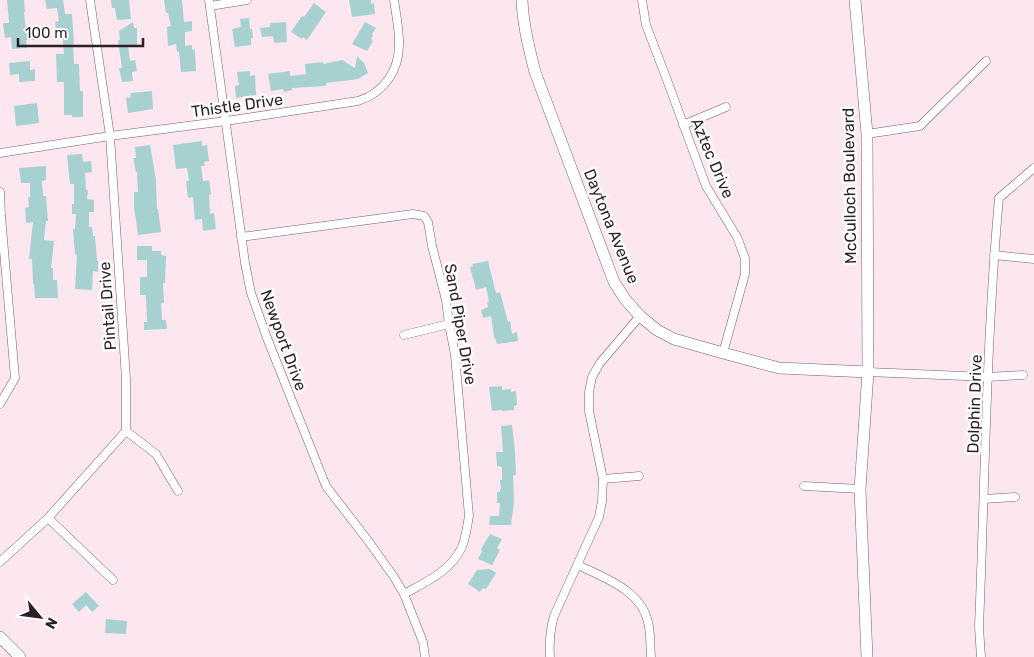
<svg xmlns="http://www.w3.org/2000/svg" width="1034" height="657" font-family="Rubik,sans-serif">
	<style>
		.building { fill: #a6d1d0 }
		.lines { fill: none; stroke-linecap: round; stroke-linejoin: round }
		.street-casing { stroke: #7b5c6a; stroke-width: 9 }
		.secondary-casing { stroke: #7b5c6a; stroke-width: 12 }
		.street { stroke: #fff; stroke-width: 8 }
		.secondary { stroke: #fff; stroke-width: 11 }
		.labels { text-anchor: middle; stroke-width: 5; stroke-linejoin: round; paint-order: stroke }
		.street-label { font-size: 16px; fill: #2c1f25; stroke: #fff }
	</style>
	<rect width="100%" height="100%" fill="#fce6f0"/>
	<g class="building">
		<path d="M7 0H24L25 12H24L26 33 34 32V40H26L27 48 12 49 11 37 5 38 3 23H9Z"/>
		<path d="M45 0H63L65 14H72L74 43 73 44 74 64H79L80 91H83V117H72V115H64V82H57L56 54H64L62 28 56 29 55 22 59 21 57 8 47 9Z"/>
		<path d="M111 0H129L131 19 117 20 115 8H112Z"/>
		<path d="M164 0H182L184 22 192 21V31L185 32V46L192 45V50L195 49 196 71 181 72 179 51 177 52 176 44 168 46 167 27 171 26 168 13H166Z"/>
		<path d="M349 0H371V4L374 3 375 14 352 17Z"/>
		<path d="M314 3 326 12 307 40 303 37 302 39 291 32 302 16 304 17Z"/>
		<path d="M249 18 250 29H252L253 38H251V45L235 47 232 29 241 27 240 19Z"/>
		<path d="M133 22 134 28H137V45H128L130 61 135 60 137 71 132 72 133 81 122 82 119 68H122L118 40H120L119 31Z"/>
		<path d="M286 22 287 42 274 43 273 36 262 37 260 28 270 27V23Z"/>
		<path d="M365 22 376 28 372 34 373 35 371 39 373 41 367 51 352 44Z"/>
		<path d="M357 56 364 63 368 73 358 79 326 83V86L292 88V90L284 92 283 89 271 91 268 74 290 71V76L306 74 305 64 323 62V64L342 60 355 68Z"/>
		<path d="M30 61V70L35 69V81L19 82V74L10 75 9 63Z"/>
		<path d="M250 71V76L255 75 256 95 236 98 235 86 239 85 237 72Z"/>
		<path d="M152 91 153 109 128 113 126 97 130 98 131 93Z"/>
		<path d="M37 103 39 123 16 126 14 106Z"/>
		<path d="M202 141V146L207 145 209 161 204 162 205 166H201L203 181 209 180 211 194 209 195 210 214 214 213 216 229 203 231 202 219 195 220 193 197 188 198 186 181H189L187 168 176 169 173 145Z"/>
		<path d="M150 145 156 180 157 209H158L161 232 138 235 134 207V192H138L137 172H136L133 158H136L135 147Z"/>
		<path d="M82 154 83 162 91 161 92 172 85 173 86 190H88L87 199 94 200V212H89V227H92L93 236H95L97 261H98V272L93 271 92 290 75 289 77 254 75 255 73 229H75L76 214H72V204H74V184H70L67 155Z"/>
		<path d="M46 166V180L42 181 43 196H46L48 221H46L44 240 54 241 51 268H53V280H57L58 298H35L34 284H33L32 259H29L33 222 26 223 25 208 29 207 28 197H30V183H21L19 168Z"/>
		<path d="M137 246H152V251H161V255L166 256 165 283H163L164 303H161L162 320H166L167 329 144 330V322H147L146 295H140V277H147V260H137Z"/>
		<path d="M488 261 496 293 500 292 508 322 510 321 512 334 517 332 518 341 497 344 495 338 494 337 491 316 483 318 481 310 488 307 487 302H489L486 287 476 290 470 267 473 266 472 264Z"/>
		<path d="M502 386V390L511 389V392L516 391 517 405 514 406V410L502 411V410L492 411 489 387Z"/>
		<path d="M512 425 515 451 516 475H513L514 502 511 525H489L490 516H499L500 503H497V492H500V489H501L500 480H502V467L497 466 496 452H503L501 426Z"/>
		<path d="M490 534 502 539 497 548 500 550 492 565 478 559 482 551 481 549Z"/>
		<path d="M490 569 496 573 486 589 483 588 480 592 468 584 477 570Z"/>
		<path d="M86 592 99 606 92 612 86 605 79 612 72 604Z"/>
		<path d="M106 619 127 621 126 634 105 633Z"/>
	</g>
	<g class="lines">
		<g class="street-casing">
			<g id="street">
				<path d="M209 0 245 263 251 293 267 338 326 486 369 542 394 577 404 594 423 642 425 657"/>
				<path d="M642 0 646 25 667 80 706 186 737 237 745 258V274L723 353"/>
				<path d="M210 6 247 0"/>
				<path d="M683 125 726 107"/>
				<path d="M867 134 920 126 986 61"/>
				<path d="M0 153 110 136 226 121 358 101C384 93 400 70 399 42 399 28 396 14 394 0"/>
				<path d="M0 192 1 216 15 378 0 404"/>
				<path d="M241 237 413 214 424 216 428 222 432 246 446 300 449 324 455 355 469 516C467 526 466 537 462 547 451 571 426 582 404 594"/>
				<path d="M994 255 1034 259"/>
				<path d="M404 335 449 324"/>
				<path d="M868 372 988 377 1023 375"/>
				<path d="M126 431 156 454 178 491"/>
				<path d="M603 479 639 476"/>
				<path d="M804 486 860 489"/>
				<path d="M984 499 1015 497"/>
				<path d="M48 518 113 580"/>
				<path d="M0 562 48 518 126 431V379L110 136 90 0"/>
				<path d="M578 565C604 578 641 590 648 622 651 633 650 646 651 657"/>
				<path d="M550 657C549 642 550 630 554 616L599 517 602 501 603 479 589 411V392L592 377 600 363 640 316"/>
				<path d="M981 657 979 627C985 484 986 341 999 198L1034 168"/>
			</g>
		</g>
		<g class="secondary-casing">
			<g id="secondary">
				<path d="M522 0C523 25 529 48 535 72L614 282 625 299 640 316 657 330 674 339 723 353 779 368 868 372"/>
				<path d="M855 0 867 134 868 372 860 489 867 657"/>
				<path d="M0 637 20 657"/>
			</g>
		</g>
		<use href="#street" class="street"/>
		<use href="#secondary" class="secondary"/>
	</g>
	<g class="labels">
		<g class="street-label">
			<text transform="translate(237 105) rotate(-8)" y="6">Thistle Drive</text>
			<text transform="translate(713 158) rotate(67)" y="6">Aztec Drive</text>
			<text transform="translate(849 186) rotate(-91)" y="6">McCulloch Boulevard</text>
			<text transform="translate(612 226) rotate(68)" y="6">Daytona Avenue</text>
			<text transform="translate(107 306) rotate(-94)" y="6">Pintail Drive</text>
			<text transform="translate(461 324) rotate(80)" y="6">Sand Piper Drive</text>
			<text transform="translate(284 340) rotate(70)" y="6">Newport Drive</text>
			<text transform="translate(974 404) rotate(-88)" y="6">Dolphin Drive</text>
		</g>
	</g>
	<g transform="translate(40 617) rotate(119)" stroke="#ffffff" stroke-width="4" paint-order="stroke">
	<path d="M0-4L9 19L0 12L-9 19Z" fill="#2c1f25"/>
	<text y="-8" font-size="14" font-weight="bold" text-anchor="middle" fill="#2c1f25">N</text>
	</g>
	<path d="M18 38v8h125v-8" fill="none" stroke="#2c1f25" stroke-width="2.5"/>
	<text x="25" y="38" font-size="15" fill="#2c1f25" stroke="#ffffff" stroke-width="4" paint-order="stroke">100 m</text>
</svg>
